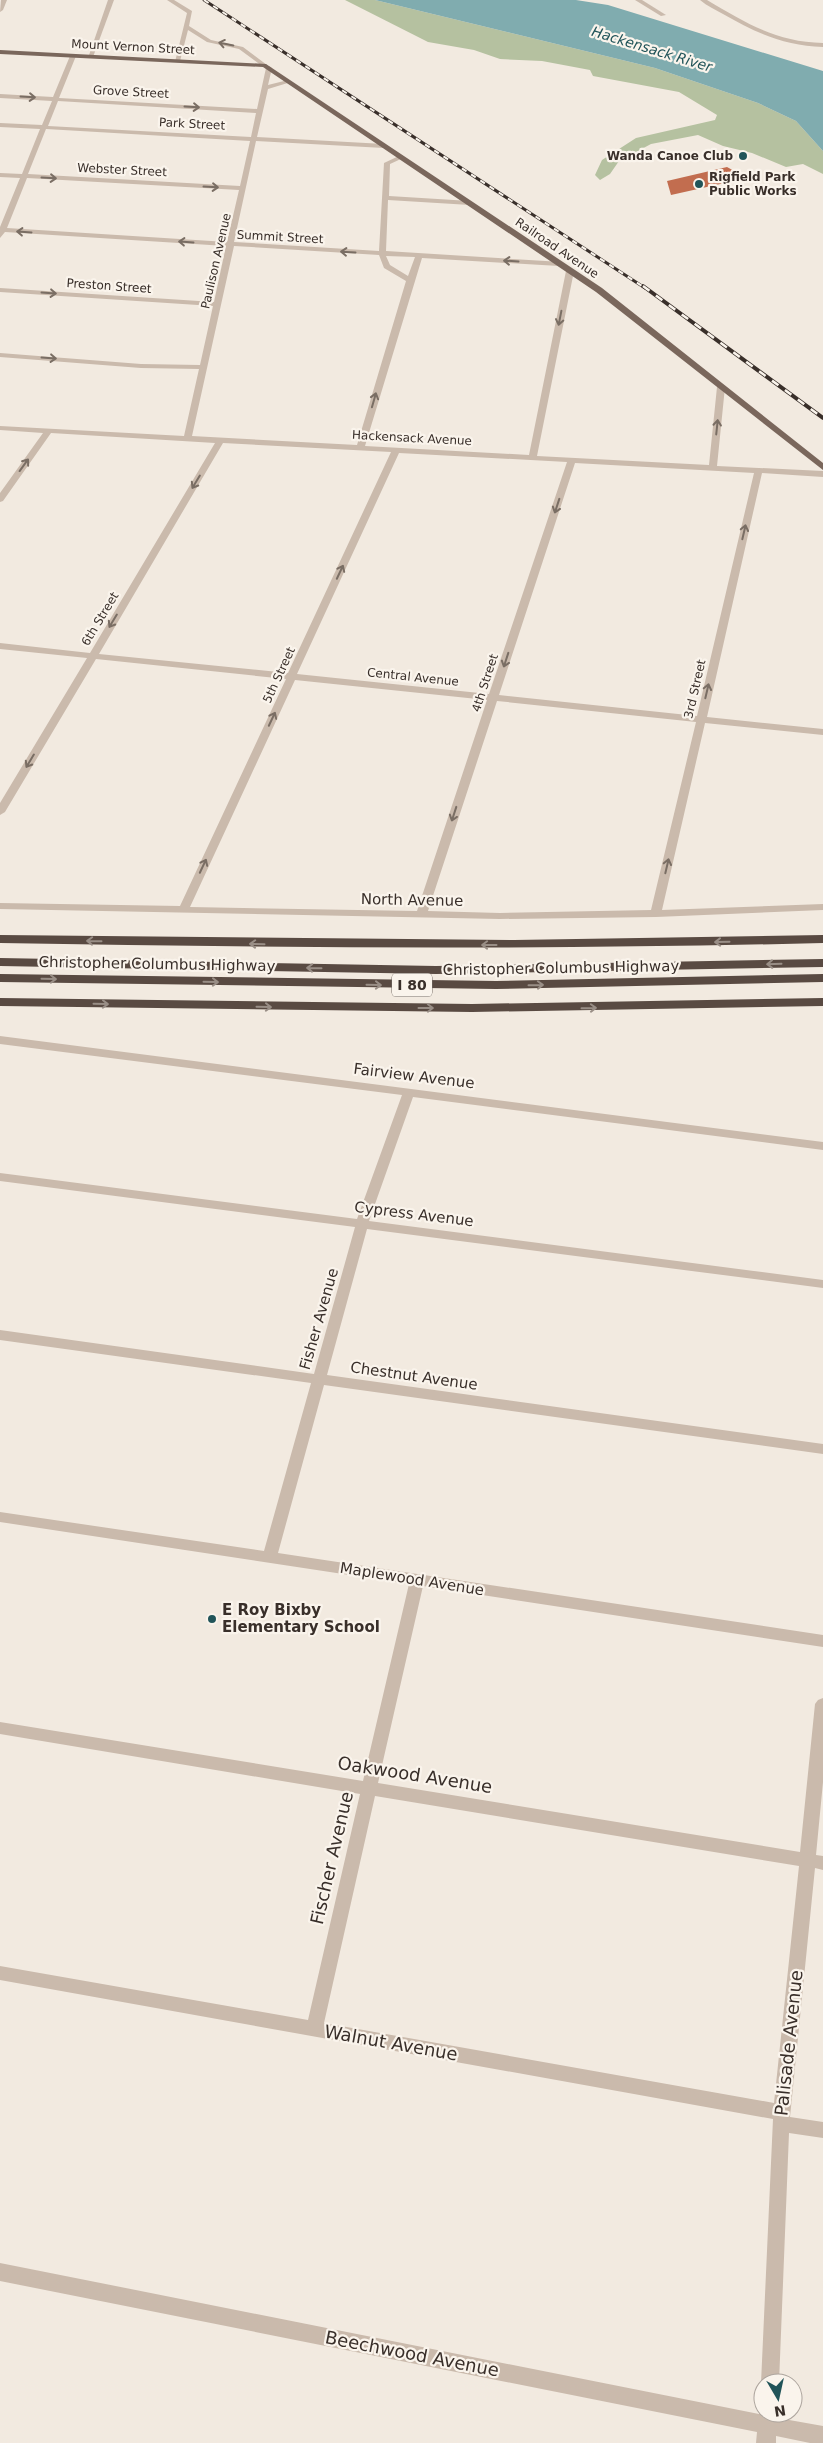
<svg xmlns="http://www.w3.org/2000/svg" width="823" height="2443" font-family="'DejaVu Sans',sans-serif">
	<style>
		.green { fill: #b5c1a0 }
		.water { fill: #80acaf }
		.building { fill: #c26d4f }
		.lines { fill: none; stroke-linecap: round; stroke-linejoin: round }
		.minor { fill: #cabaac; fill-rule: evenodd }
		.major { fill: #7a675c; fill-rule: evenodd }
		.highway { fill: #594a42; fill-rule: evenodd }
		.rail-far1-casing { stroke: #392f2a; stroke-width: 3 }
		.rail-casing { stroke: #392f2a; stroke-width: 4 }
		.rail-far1 { stroke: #faf4ec; stroke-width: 2; stroke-dasharray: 5.5; stroke-linecap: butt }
		.rail { stroke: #faf4ec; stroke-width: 2.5; stroke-dasharray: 8; stroke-linecap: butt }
		.oneway { stroke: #7a6e64 }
		.oneway2 { stroke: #998e86 }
		.poi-dot { fill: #215459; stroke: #faf4ec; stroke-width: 2 }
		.labels { text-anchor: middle; stroke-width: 4.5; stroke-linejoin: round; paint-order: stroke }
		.far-street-label { font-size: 12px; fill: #392f2a; stroke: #faf4ec }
		.far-poi-label { font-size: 12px; font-weight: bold; fill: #392f2a; stroke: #faf4ec; text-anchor: end }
		.far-water-label { font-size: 14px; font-style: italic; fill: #215459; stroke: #faf4ec }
		.shield { fill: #faf4ec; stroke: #736a64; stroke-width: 1 }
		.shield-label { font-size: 14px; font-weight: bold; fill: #392f2a }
		.street-label { font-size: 15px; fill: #392f2a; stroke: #faf4ec }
		.poi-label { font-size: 15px; font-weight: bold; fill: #392f2a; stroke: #faf4ec; text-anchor: start }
		.near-street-label { font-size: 18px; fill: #392f2a; stroke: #faf4ec }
	</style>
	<rect width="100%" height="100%" fill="#f2eae0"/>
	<path class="green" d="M345 0H375L655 68 758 103 796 121 823 151V174L803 164 786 167 752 153 723 146 698 135 651 144 619 161 610 174 600 180 595 175 602 160 636 138 715 120 717 115 679 92 593 76 590 70 542 61 500 59 474 50 428 42Z"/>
	<path class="water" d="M375 0H576L608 5 823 71V151L796 121 758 103 655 68Z"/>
	<path class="building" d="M727 167 747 178 671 195 667 181Z"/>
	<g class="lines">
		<g class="minor">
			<path d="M1 0H7L3 10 0 12Z"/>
			<path d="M108 0H114L93 57 88 58Z"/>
			<path d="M167 0H174L192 11 189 26 211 40 243 47 267 65 262 66 239 49 207 42 188 30 180 61 175 62 187 13Z"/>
			<path d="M635 0H642L666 15 661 16Z"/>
			<path d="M700 0H707C746 23 776 42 823 43V47C785 46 756 33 723 14 716 10 707 6 700 0Z"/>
			<path d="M73 54 76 56 59 98 257 109 266 68 269 66 272 68 268 85 288 80 291 82 268 89 257 137 384 144 387 146 384 148 256 141 234 242 379 251 384 163 401 155 403 156V158L390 164 389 196 470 201 473 203 470 205 388 200 386 251 562 262V266H559L422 258 365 446 529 455 566 271 570 269 574 271 537 456 709 465 717 387 721 385 725 387 717 466 823 471V477L762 473 707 717 823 729V735L705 723 662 910 823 904V910L656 917 500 919 0 909V903L180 906 286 679 96 659 5 812 0 815V803L87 658 0 649V643L90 653 215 443 51 433 3 501 0 502V493L43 433 0 430V426L184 436 199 369 141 368 0 357V353L141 364 200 365 213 306 0 292V288L214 302 226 246 5 232 0 238V227L20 178 0 177V173L22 174 40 129 0 127V123L42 125 52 101 0 98V94L53 97 70 56ZM58 101 256 113 251 137 48 126ZM46 129 250 141 240 186 28 174ZM27 178 239 190 227 242 7 228ZM234 246 379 255 384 268 406 281 357 445 192 436ZM386 256 415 257 408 276 390 265ZM223 443 391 452 288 673 99 654ZM399 453 567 462 489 694 297 674ZM575 463 754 473 697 716 499 695ZM295 680 487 700 417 911 190 907ZM497 701 696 722 651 910 500 913 428 911Z"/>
			<path d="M0 1036 823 1142V1150L413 1097 369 1221 823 1280V1288L367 1229 327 1375 823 1444V1454L324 1385 278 1553 823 1635V1647L423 1586 378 1783 800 1852 815 1704 818 1700 823 1698V1782L816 1855 823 1856V1870L815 1868 790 2117 823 2122V2138L789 2133 779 2383H763V2389L761 2383 773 2119 0 1980V1966L308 2020 360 1794 0 1734V1722L363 1781 409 1584 0 1522V1512L264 1551 311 1383 0 1340V1330L314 1374 355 1227 0 1181V1173L357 1219 402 1095 0 1044ZM375 1796 799 1866 774 2103 324 2023Z"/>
			<path d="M0 2263 759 2414 763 2406V2413H779L778 2418 823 2426V2443H810L776 2436V2443H756L757 2432 0 2281Z"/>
		</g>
		<path class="major" d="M0 50 266 64 602 288 823 463V470L596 292 263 67 0 54Z"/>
		<g class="highway">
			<path d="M0 935 514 940 823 935V943C549 950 274 948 0 943Z"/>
			<path d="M0 958 436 966 823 959V967L436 974 0 966Z"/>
			<path d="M0 974 496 981 823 974V982L496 989 0 982Z"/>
			<path d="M0 998 472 1004 823 998V1006L472 1012 0 1006Z"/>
		</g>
		<g class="rail-far1-casing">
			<path id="rail-far1" d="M204 0 645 288"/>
		</g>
		<g class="rail-casing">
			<path id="rail" d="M643 286 823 418"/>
		</g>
		<use href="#rail-far1" class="rail-far1"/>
		<use href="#rail" class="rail"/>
	</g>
	<defs><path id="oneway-shaft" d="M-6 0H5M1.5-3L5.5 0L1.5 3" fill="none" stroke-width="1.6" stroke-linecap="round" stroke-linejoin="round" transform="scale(1.25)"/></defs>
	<g class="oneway">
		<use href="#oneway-shaft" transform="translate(226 44) rotate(-169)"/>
		<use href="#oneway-shaft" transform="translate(28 97) rotate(3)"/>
		<use href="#oneway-shaft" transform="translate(192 107) rotate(3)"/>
		<use href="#oneway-shaft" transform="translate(49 178) rotate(3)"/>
		<use href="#oneway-shaft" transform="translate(211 187) rotate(3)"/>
		<use href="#oneway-shaft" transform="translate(24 232) rotate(-176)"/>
		<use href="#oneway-shaft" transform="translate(186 242) rotate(-176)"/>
		<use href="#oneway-shaft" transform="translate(348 252) rotate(-177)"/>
		<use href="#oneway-shaft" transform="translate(511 261) rotate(-177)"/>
		<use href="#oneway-shaft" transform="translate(49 293) rotate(4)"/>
		<use href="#oneway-shaft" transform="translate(560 318) rotate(101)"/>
		<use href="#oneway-shaft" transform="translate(49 358) rotate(4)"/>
		<use href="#oneway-shaft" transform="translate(374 400) rotate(-74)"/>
		<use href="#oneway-shaft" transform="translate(717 427) rotate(-84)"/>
		<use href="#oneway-shaft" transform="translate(24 465) rotate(-54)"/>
		<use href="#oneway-shaft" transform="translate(196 482) rotate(121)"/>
		<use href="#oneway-shaft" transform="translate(557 506) rotate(108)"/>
		<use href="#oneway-shaft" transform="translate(744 532) rotate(-77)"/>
		<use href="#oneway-shaft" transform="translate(340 572) rotate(-65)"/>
		<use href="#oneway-shaft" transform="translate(113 621) rotate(121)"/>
		<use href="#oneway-shaft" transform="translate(506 660) rotate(108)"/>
		<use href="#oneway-shaft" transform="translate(707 691) rotate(-77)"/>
		<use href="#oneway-shaft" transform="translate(272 719) rotate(-65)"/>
		<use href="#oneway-shaft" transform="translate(30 761) rotate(121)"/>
		<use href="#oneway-shaft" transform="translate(454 814) rotate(108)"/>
		<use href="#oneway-shaft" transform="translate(203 866) rotate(-65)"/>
		<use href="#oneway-shaft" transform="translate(667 866) rotate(-77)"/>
	</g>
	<g class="oneway2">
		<use href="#oneway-shaft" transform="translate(94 941) rotate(-179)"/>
		<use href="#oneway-shaft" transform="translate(722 942) rotate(179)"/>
		<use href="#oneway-shaft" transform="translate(257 944) rotate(-179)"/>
		<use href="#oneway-shaft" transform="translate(489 945) rotate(180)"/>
		<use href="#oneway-shaft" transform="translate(774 964) rotate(178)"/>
		<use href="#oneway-shaft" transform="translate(314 968) rotate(-179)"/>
		<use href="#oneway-shaft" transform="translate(49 979) rotate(1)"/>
		<use href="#oneway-shaft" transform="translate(211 982) rotate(1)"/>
		<use href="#oneway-shaft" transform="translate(374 985) rotate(1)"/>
		<use href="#oneway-shaft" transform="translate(536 985) rotate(-1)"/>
		<use href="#oneway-shaft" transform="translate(101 1004) rotate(1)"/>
		<use href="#oneway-shaft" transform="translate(264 1007) rotate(1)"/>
		<use href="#oneway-shaft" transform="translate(426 1008)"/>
		<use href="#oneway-shaft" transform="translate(589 1008) rotate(-1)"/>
	</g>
	<g class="poi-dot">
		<circle cx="743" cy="156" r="5"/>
		<circle cx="699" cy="184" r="5"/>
		<circle cx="212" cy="1619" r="5"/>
	</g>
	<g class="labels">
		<g class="far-street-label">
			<text transform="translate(133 47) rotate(3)" y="4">Mount Vernon Street</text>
			<text transform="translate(131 92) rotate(3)" y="4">Grove Street</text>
			<text transform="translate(192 124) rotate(3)" y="4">Park Street</text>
			<text transform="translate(122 170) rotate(3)" y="4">Webster Street</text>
			<text transform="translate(280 237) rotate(3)" y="4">Summit Street</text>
			<text transform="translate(557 248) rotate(34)" y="4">Railroad Avenue</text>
			<text transform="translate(216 261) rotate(-77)" y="4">Paulison Avenue</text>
			<text transform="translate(109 286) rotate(4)" y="4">Preston Street</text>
			<text transform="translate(412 438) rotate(3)" y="4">Hackensack Avenue</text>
			<text transform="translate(100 619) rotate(-59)" y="4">6th Street</text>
			<text transform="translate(279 675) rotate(-65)" y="4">5th Street</text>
			<text transform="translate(413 677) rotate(6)" y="4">Central Avenue</text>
			<text transform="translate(485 683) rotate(-72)" y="4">4th Street</text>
			<text transform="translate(695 689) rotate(-77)" y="4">3rd Street</text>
		</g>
		<g class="far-poi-label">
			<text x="733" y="160">Wanda Canoe Club</text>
			<text x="709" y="181" text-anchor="start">Rigfield Park<tspan x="709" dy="14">Public Works</tspan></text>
		</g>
		<g class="far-water-label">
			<text transform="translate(652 49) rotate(17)" y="5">Hackensack River</text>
		</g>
		<rect class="shield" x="392" y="973.5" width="40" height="23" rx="4"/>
		<g class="shield-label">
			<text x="412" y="990">I 80</text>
		</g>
		<g class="street-label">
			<text transform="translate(412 900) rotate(1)" y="5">North Avenue</text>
			<text transform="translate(157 964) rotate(1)" y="5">Christopher Columbus Highway</text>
			<text transform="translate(561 968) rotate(-1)" y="5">Christopher Columbus Highway</text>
			<text transform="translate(414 1076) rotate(7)" y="5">Fairview Avenue</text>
			<text transform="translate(414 1214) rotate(7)" y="5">Cypress Avenue</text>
			<text transform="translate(319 1319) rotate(-74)" y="5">Fisher Avenue</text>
			<text transform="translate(414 1376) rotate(8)" y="5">Chestnut Avenue</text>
			<text transform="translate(412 1579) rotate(9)" y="5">Maplewood Avenue</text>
		</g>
		<g class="poi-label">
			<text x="222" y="1615">E Roy Bixby<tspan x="222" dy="17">Elementary School</tspan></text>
		</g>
		<g class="near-street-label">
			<text transform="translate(415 1775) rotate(9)" y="6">Oakwood Avenue</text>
			<text transform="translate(332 1858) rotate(-77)" y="6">Fischer Avenue</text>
			<text transform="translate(391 2043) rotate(10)" y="6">Walnut Avenue</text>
			<text transform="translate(789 2043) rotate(-84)" y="6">Palisade Avenue</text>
			<text transform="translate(412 2354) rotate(11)" y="6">Beechwood Avenue</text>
		</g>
	</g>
	<g transform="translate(778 2398) rotate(171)"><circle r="24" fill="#faf4ec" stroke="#ada59e"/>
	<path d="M0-4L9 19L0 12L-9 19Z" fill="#215459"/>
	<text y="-8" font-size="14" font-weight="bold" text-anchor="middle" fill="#392f2a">N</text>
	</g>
</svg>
